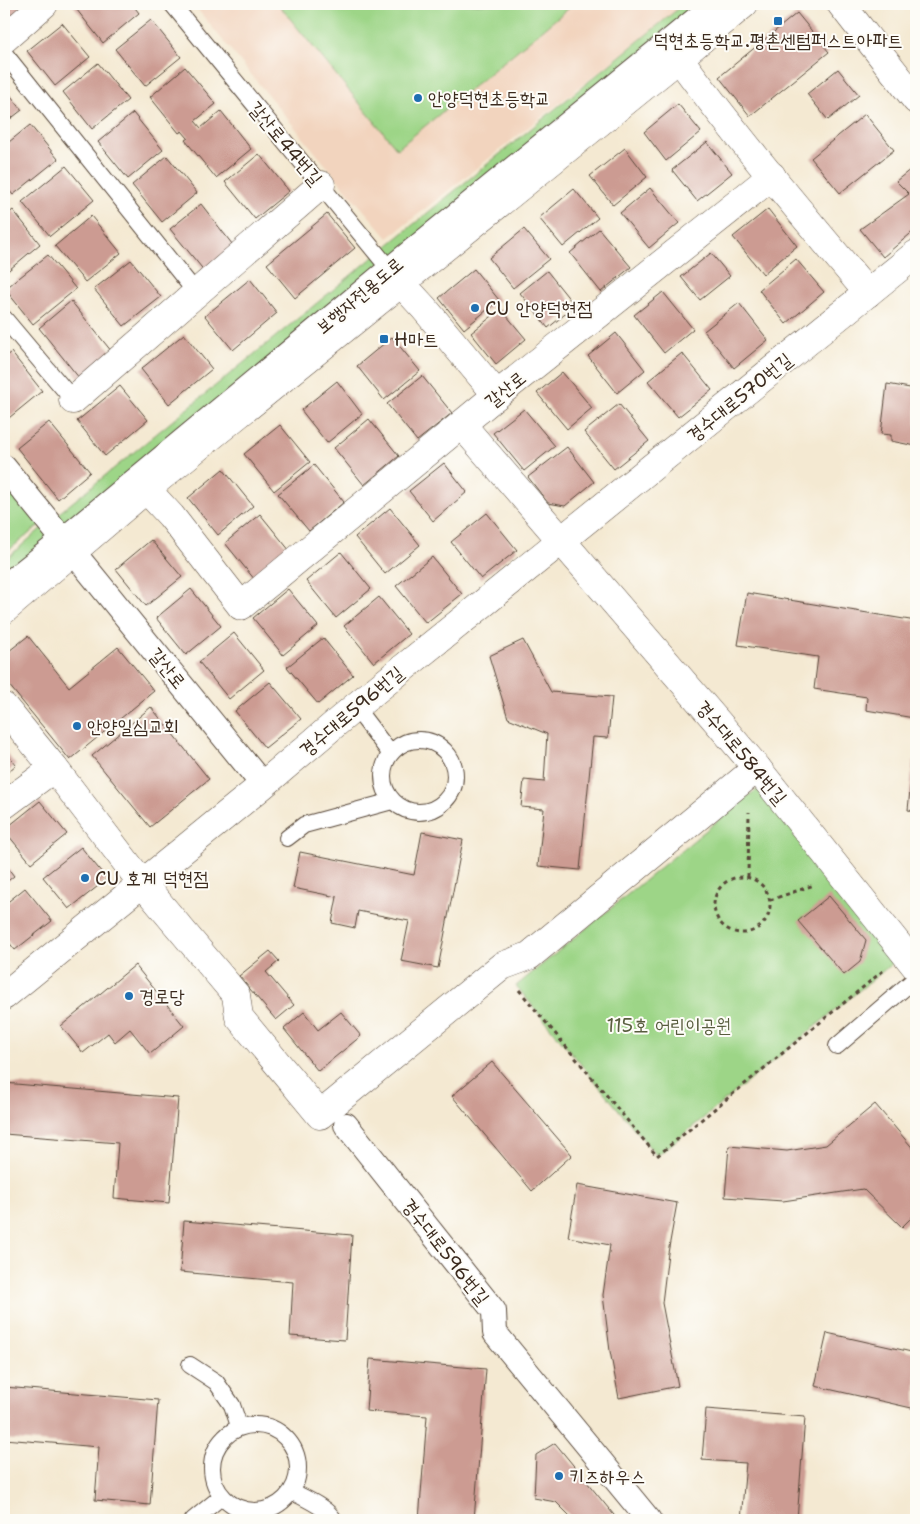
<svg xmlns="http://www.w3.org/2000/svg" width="920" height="1524" font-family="'Shantell Sans','Poor Story',sans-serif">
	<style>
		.built { fill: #f2d4be }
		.green { fill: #9dd587; stroke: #6c8052 }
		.building { fill: #cc9b92 }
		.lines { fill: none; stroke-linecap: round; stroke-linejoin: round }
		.service-casing { stroke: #574739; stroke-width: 18 }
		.pedestrian-casing { stroke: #574739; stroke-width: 26 }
		.minor-casing { stroke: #574739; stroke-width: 29 }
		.path { stroke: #574739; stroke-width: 3; stroke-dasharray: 4 4; stroke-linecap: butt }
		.service { stroke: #fff; stroke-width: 16 }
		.pedestrian { stroke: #fff; stroke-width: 24 }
		.minor { stroke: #fff; stroke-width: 28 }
		.poi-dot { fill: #1f6fb2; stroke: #fdfcf7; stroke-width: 2 }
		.labels { text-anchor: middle; stroke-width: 4; stroke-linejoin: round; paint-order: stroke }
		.poi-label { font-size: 19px; fill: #3b2a1e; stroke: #fdfcf7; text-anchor: start }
		.street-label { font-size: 19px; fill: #3b2a1e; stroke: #fdfcf7 }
		.park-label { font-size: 19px; fill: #585d3e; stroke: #fdfcf7 }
	</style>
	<rect width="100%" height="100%" fill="#fdfcf7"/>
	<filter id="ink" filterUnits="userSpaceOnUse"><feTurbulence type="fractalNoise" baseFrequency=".02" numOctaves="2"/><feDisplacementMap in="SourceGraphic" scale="10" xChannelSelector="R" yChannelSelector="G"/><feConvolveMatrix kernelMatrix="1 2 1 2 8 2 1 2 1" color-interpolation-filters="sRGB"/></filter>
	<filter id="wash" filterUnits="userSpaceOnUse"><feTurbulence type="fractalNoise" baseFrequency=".0096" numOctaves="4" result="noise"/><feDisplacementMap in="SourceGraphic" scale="20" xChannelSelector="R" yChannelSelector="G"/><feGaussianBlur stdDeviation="1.12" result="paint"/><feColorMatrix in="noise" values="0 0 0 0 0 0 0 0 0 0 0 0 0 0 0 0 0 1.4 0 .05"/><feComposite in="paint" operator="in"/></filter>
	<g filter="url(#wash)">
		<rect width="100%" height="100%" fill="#f4e9d2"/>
		<path class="built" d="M193 4H685L388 238 348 192Z"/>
		<g class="green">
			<path d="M278 4H574L397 149Z"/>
			<path d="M684 4H732L4 601V561L53 518Z"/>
			<path d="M4 478 41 524 4 554Z"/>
			<path d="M769 783 905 953 657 1156 516 986 749 795Z"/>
		</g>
		<g id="blocks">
			<g class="building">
				<path d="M4 4H33L12 22 4 12Z"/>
				<path d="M75 4H132L139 13 103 43 73 5Z"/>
				<path d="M797 13 829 52 750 116 719 77Z"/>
				<path d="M151 20 181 57 145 86 115 49Z"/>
				<path d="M62 23 90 57 55 86 27 51Z"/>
				<path d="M98 63 128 100 92 129 63 92Z"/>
				<path d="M185 67 216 104 195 121 201 128 221 111 251 149 216 178 185 140 188 138 182 131 179 133 150 97Z"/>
				<path d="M838 69 859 95 828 120 807 94Z"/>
				<path d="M4 87 22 110 4 124Z"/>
				<path d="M678 104 701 132 666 161 644 132Z"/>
				<path d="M133 113 163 150 128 179 98 142Z"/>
				<path d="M865 114 894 150 840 193 811 158Z"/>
				<path d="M30 125 58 159 13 195 4 184V146Z"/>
				<path d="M707 142 732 173 697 201 672 170Z"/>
				<path d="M625 148 647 177 613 205 590 176Z"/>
				<path d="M259 154 289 191 255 219 225 182Z"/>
				<path d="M167 156 197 193 162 222 132 185Z"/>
				<path d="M916 165V229L883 257 860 229 909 194 896 181Z"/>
				<path d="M66 166 94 200 50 236 22 202Z"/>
				<path d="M650 188 679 223 649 248 620 213Z"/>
				<path d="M574 189 598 218 563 247 539 218Z"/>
				<path d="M201 204 236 249 206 273 170 229Z"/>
				<path d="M768 209 797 246 763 274 733 237Z"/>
				<path d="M13 210 40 244 4 274V217Z"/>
				<path d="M327 214 355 248 295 298 267 264Z"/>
				<path d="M91 216 121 253 85 282 55 246Z"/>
				<path d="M524 229 549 259 513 288 489 258Z"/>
				<path d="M599 229 631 267 601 292 570 253Z"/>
				<path d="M711 253 730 276 700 300 681 277Z"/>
				<path d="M48 255 76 289 33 324 5 289Z"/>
				<path d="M796 259 824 292 786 324 759 290Z"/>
				<path d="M131 260 161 297 124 326 94 289Z"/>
				<path d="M474 269 499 300 464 329 439 298Z"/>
				<path d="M547 271 575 306 548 328 520 293Z"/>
				<path d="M250 279 277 313 233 350 205 316Z"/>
				<path d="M663 292 693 329 664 353 634 315Z"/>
				<path d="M71 301 112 352 80 379 39 328Z"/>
				<path d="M739 303 768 340 734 368 704 331Z"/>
				<path d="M501 309 526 339 496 364 471 333Z"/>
				<path d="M616 333 645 370 617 393 588 356Z"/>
				<path d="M184 334 212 369 169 404 141 369Z"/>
				<path d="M392 337 420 371 384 400 357 366Z"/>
				<path d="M11 352 42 391 4 422V358Z"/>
				<path d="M682 353 712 390 678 417 648 381Z"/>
				<path d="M562 372 592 408 567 429 537 393Z"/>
				<path d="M422 376 452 413 417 441 387 404Z"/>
				<path d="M337 381 362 414 327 443 301 410Z"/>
				<path d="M887 384 916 389V446L891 441V435L881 434Z"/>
				<path d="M120 386 148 420 105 456 77 421Z"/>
				<path d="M619 404 649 441 614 469 584 432Z"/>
				<path d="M524 409 555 446 524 471 493 433Z"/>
				<path d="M369 419 399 456 364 485 334 448Z"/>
				<path d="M49 422 90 472 58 499 17 448Z"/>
				<path d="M280 425 310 462 274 491 244 454Z"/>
				<path d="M567 447 594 482 565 506 548 503 528 477Z"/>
				<path d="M444 463 467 492 433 521 409 491Z"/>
				<path d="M314 465 344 502 309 531 278 494Z"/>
				<path d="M223 469 253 506 218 535 188 498Z"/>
				<path d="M390 508 420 545 385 574 355 537Z"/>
				<path d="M487 513 517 550 481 579 451 542Z"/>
				<path d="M260 514 290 551 255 580 225 543Z"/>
				<path d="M151 540 182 577 146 606 116 569Z"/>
				<path d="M341 552 371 589 336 618 306 581Z"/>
				<path d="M432 557 462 594 426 623 396 586Z"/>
				<path d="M191 589 221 626 186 655 156 618Z"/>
				<path d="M288 589 318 626 283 655 253 618Z"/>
				<path d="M747 593 916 621V705L914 718 866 710 867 697 814 689 818 657 738 645Z"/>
				<path d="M379 597 409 634 374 663 344 626Z"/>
				<path d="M234 633 264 670 229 699 199 662Z"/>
				<path d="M28 636 69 687 118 647 154 691 70 760 4 679V655Z"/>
				<path d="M323 638 353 675 318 704 287 667Z"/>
				<path d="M523 640 551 692 612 697 608 738 593 737 580 870 538 866 544 809 521 807 524 780 544 782 547 734 508 718 489 656Z"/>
				<path d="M270 682 301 719 265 748 235 711Z"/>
				<path d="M151 707 209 779 150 827 92 756Z"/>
				<path d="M4 750 16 765 4 775Z"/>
				<path d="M913 760H916V811L908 810Z"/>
				<path d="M40 801 67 834 31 863 4 830Z"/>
				<path d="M422 832 463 840 438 968 401 961 409 921 358 911 355 928 332 923 337 897 293 888 300 852 414 875Z"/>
				<path d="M81 847 107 879 69 909 43 877Z"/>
				<path d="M4 863 14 876 4 884Z"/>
				<path d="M25 888 52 921 15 950 4 936V905Z"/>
				<path d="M829 896 866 940 860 962 844 975 798 921Z"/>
				<path d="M270 951 279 961 266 972 294 1005 276 1020 239 976Z"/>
				<path d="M135 965 184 1026 150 1054 130 1029 115 1042 108 1033 83 1053 61 1026Z"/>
				<path d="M304 1012 318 1030 341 1012 361 1036 318 1071 284 1029Z"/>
				<path d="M492 1062 572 1155 532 1191 452 1096Z"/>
				<path d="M4 1083 178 1098 169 1203 114 1198 118 1143 4 1134Z"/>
				<path d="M875 1104 916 1152V1213L902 1227 863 1189 783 1201 725 1197 729 1146 787 1151 826 1145Z"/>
				<path d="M577 1185 677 1203 668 1253 662 1303 678 1386 619 1398 610 1351 603 1295 610 1245 568 1237Z"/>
				<path d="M184 1221 352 1235 345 1340 290 1336 293 1282 180 1272Z"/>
				<path d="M827 1333 916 1353V1409L815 1386Z"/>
				<path d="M370 1359 486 1369 474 1520H419L427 1416 366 1411Z"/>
				<path d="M4 1387 158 1400 150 1505 95 1500 99 1447 4 1439Z"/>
				<path d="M706 1409 805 1417 797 1520H741L746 1463 702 1460Z"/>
				<path d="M555 1443 618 1520H574L556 1502 534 1498 536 1455Z"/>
			</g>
		</g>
	</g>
	<g filter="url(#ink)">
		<use href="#blocks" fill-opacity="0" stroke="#574739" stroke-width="1"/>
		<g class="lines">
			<g class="service-casing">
				<g id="service">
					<path d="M172 4 396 277"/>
					<path d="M4 53 197 294"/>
					<path d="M4 318 73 400"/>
					<path d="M355 707 390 753"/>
					<circle cx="419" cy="776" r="36"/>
					<path d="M287 838 304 825 392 801"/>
					<path d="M837 1046 916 978"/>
					<path d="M190 1365 216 1382 232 1405 239 1426"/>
					<circle cx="255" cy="1468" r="43"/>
					<path d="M293 1492C304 1498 328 1508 334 1520"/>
					<path d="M193 1520 221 1497"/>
				</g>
			</g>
			<g class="pedestrian-casing">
				<g id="pedestrian">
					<path d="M4 467 263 785"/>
					<path d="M4 587 62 541 390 269 715 4"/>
					<path d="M346 1125 494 1311 495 1333 649 1520"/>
				</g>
			</g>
			<g class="minor-casing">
				<g id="minor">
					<path d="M841 4 916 100"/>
					<path d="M4 39 44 4"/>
					<path d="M679 58C738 139 804 216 868 293"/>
					<path d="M401 283 424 308 497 395"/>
					<path d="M73 400 321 185"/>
					<path d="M462 425 757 768 916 967"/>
					<path d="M146 489 171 516 241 606 497 395 772 176"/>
					<path d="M4 610 146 489 679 58 744 4"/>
					<path d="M4 707 54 768 142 883 236 995 239 1017 320 1115 502 966 529 956 757 768"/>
					<path d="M4 805 54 768"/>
					<path d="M4 996 263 785 355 707 916 254"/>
				</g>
			</g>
			<g class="path">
				<circle cx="742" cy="905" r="28"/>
				<path d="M748 877 749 812"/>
				<path d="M770 900 814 885"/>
				<path d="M519 990 657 1156 884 970"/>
			</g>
			<use href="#service" class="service"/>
			<use href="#pedestrian" class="pedestrian"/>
			<use href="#minor" class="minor"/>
		</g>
	</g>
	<g class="poi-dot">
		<rect x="773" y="16" width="10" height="10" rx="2.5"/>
		<circle cx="418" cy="98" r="5"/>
		<circle cx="475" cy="308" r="5"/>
		<rect x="379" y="334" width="10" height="10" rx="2.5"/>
		<circle cx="77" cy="726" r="5"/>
		<circle cx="85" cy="878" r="5"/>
		<circle cx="129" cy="996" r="5"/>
		<circle cx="559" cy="1476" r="5"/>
	</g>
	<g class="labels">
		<g class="poi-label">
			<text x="778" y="47" text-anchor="middle">덕현초등학교.평촌센텀퍼스트아파트</text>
			<text x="428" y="105">안양덕현초등학교</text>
			<text x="485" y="315">CU 안양덕현점</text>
			<text x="394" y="346">H마트</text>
			<text x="87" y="733">안양일심교회</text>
			<text x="95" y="885">CU 호계 덕현점</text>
			<text x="139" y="1003">경로당</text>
			<text x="569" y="1483">키즈하우스</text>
		</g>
		<g class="street-label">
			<text transform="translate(286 143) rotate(50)" y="7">갈산로44번길</text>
			<text transform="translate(359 295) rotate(-40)" y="7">보행자전용도로</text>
			<text transform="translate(505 389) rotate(-39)" y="7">갈산로</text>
			<text transform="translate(739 397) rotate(-39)" y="7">경수대로570번길</text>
			<text transform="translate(168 668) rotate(51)" y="7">갈산로</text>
			<text transform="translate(351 711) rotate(-40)" y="7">경수대로596번길</text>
			<text transform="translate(742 752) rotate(50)" y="7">경수대로584번길</text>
			<text transform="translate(446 1251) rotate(52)" y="7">경수대로596번길</text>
		</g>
		<g class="park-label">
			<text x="669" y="1032">115호 어린이공원</text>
		</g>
	</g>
	<rect width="920" height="1524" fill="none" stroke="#fdfcf7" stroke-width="20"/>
</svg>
